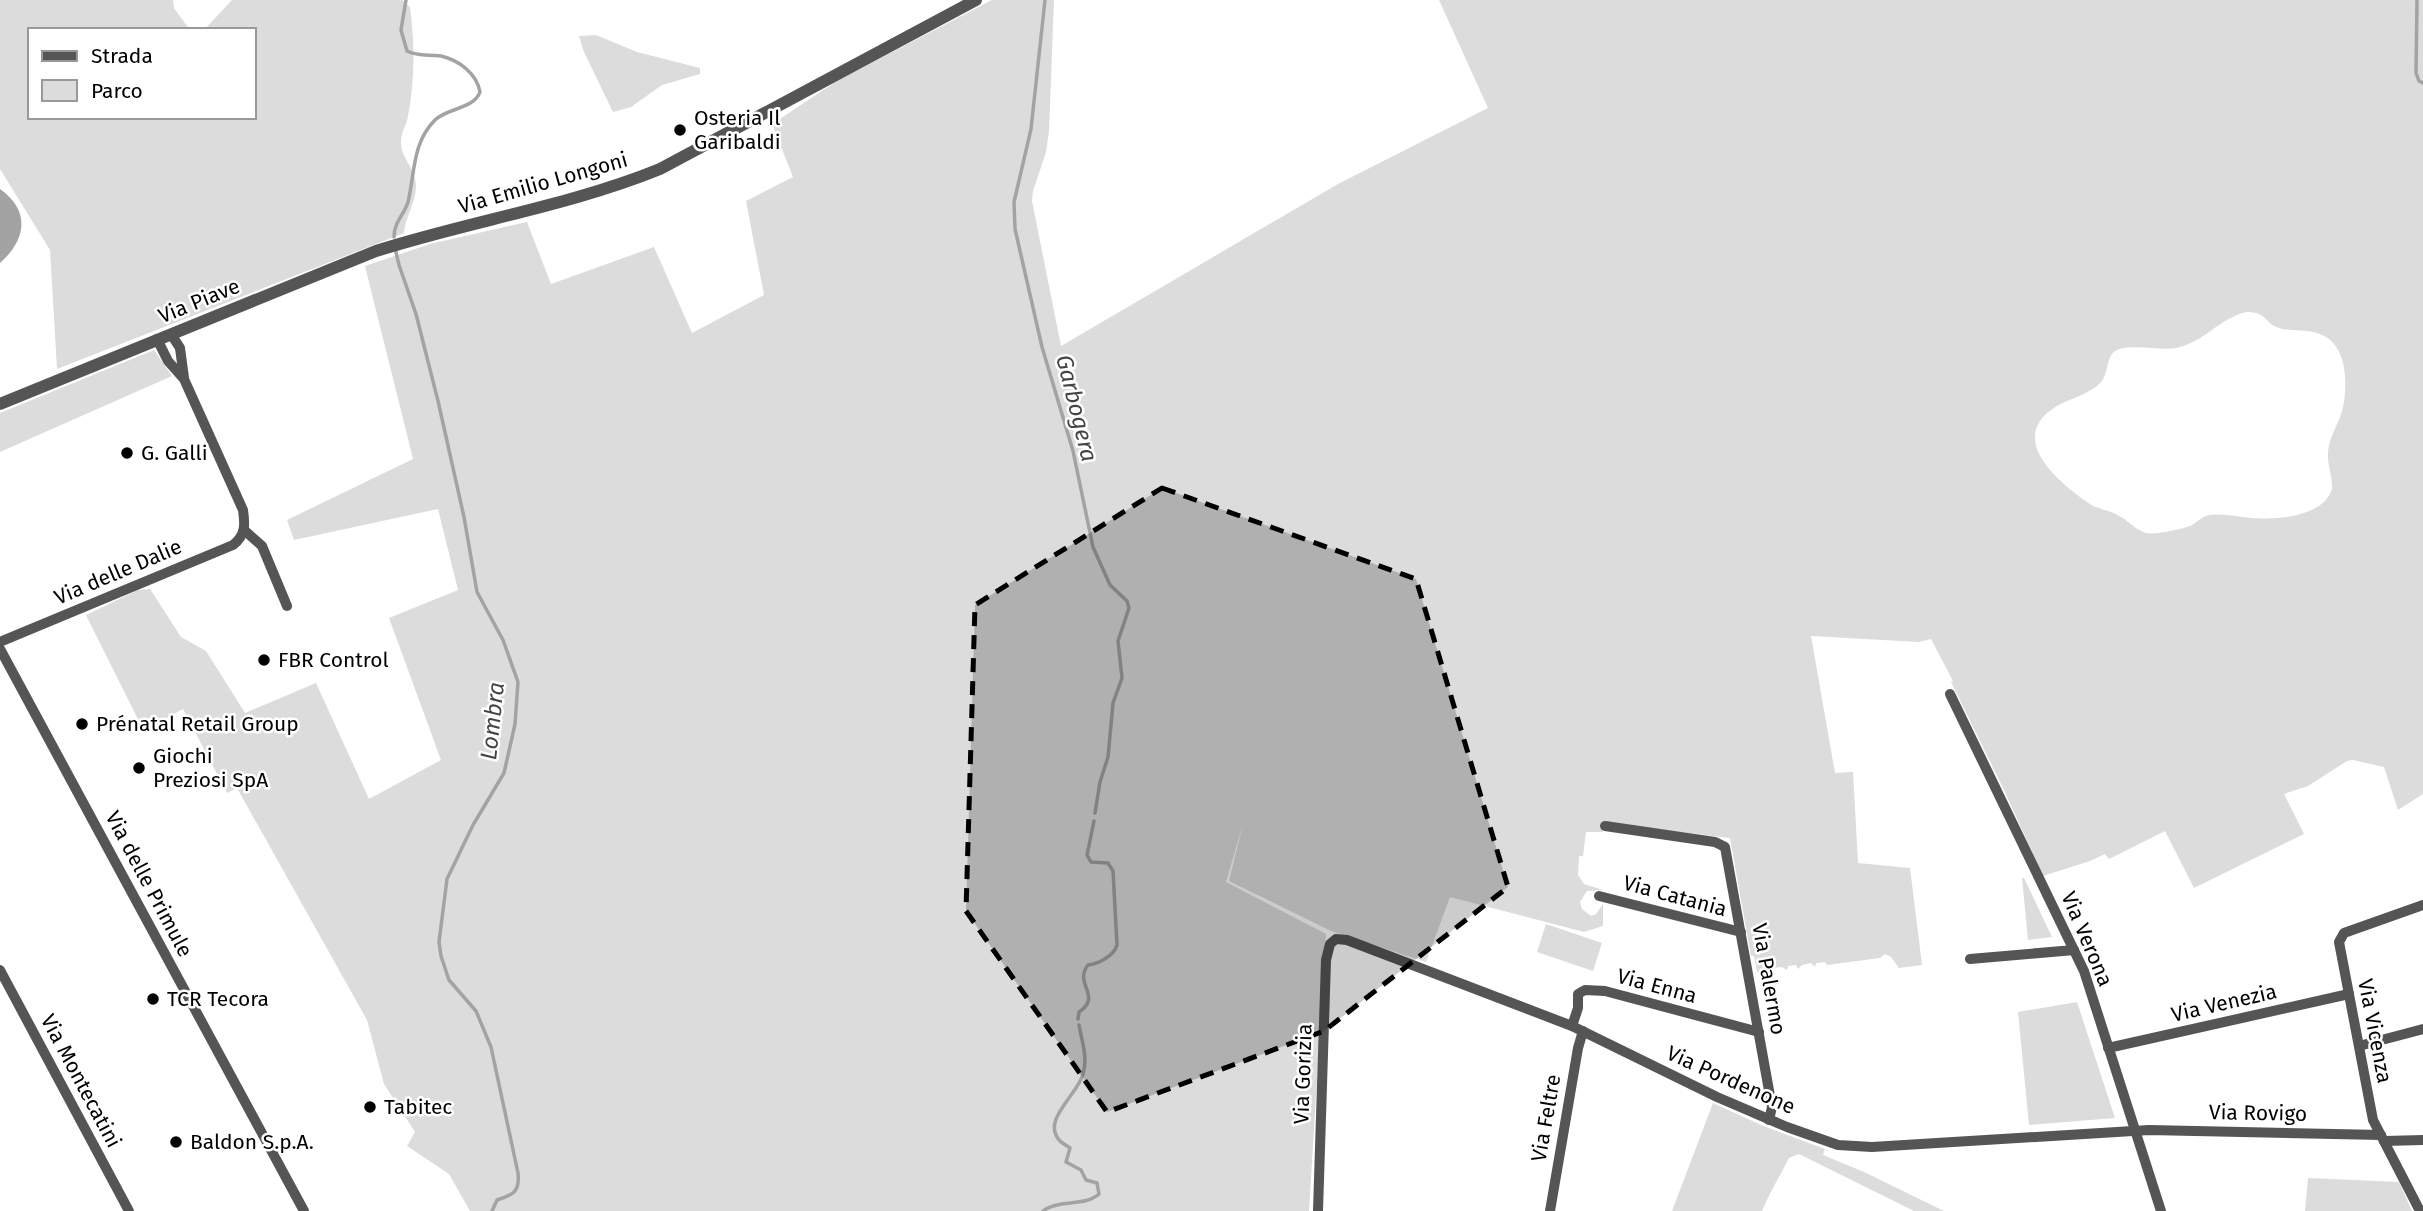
<svg xmlns="http://www.w3.org/2000/svg" width="2423" height="1211" font-family="'Fira Sans',sans-serif">
	<style>
		.green { fill: #dcdcdc; fill-rule: evenodd }
		.water { fill: #a3a3a3 }
		.lines { fill: none; stroke-linecap: round; stroke-linejoin: round }
		.stream { stroke: #a3a3a3; stroke-width: 3.5 }
		.minor { stroke: #555; stroke-width: 10 }
		.tertiary { stroke: #555; stroke-width: 12 }
		.marked { fill: #000; fill-opacity: 0.2; stroke: #000; stroke-width: 5; stroke-dasharray: 14 9; stroke-linejoin: round }
		.poi-dot { fill: #000; stroke: #fff; stroke-width: 2.5 }
		.labels { text-anchor: middle; stroke-width: 5; stroke-linejoin: round; paint-order: stroke }
		.poi-label { font-size: 21px; fill: #000; stroke: #fff; text-anchor: start }
		.street-label { font-size: 21px; fill: #000; stroke: #fff }
		.water-label { font-size: 23px; font-style: italic; fill: #444; stroke: #fff }
	</style>
	<rect width="100%" height="100%" fill="#fff"/>
	<g class="green">
		<path d="M0 0H173L174 8 190 30H30V117H254V30H204L232 0H402L410 7C415 43 415 84 407 121 405 127 401 134 401 141 400 158 416 168 416 186 416 203 405 217 404 233L57 369 50 250 0 169Z"/>
		<path d="M992 0H1054L1049 131 1046 152 1033 191 1032 201 1061 346 1338 184 1488 108 1439 0H2423V794L2398 810 2384 767 2353 760 2347 761 2308 786 2284 794 2304 834 2194 888 2165 831 2109 859 2105 854 2090 861 2043 876 2004 790 1951 682 1953 681 1931 639 1919 642 1811 636 1835 773 1853 772 1858 863 1910 868 1922 965 1899 968 1891 957 1885 954 1880 958 1827 965 1825 962 1816 963 1815 967 1811 963 1802 965 1798 969 1796 965 1788 966 1787 970 1782 967 1774 968 1772 972H1757L1754 956H1751L1730 838 1607 823 1601 826 1603 832H1586L1583 856H1579L1578 875 1584 884 1603 890 1587 891 1580 902 1582 909 1591 916 1596 914 1603 904V926L1584 932 1450 897 1426 962 1331 931 1229 881 1243 824 1226 882 1326 934 1309 1211H470L449 1174 407 1146 415 1132 384 1084 367 1020 237 788 227 793 183 709 144 731 86 615 138 590 150 589 181 637 206 651 245 713 316 683 369 799 441 760 389 618 458 590 438 509 294 540 287 520 413 459 365 266 430 244 527 222 551 284 654 247 692 333 764 295 746 201 793 177 772 124 837 81ZM2246 312C2268 312 2264 323 2279 328 2295 333 2308 327 2326 337 2348 350 2348 389 2342 411 2338 425 2329 437 2328 452 2327 465 2333 477 2332 489 2323 517 2277 520 2253 518 2239 517 2224 513 2210 515 2202 516 2199 521 2192 525 2184 529 2155 535 2146 533 2135 530 2129 521 2119 516 2110 510 2099 510 2090 504 2068 489 2019 452 2040 421 2055 400 2080 400 2098 385 2109 377 2105 360 2114 352 2125 342 2160 351 2176 348 2205 342 2218 319 2246 312Z"/>
		<path d="M596 35 637 52 700 68V74L662 85 631 107 613 112 584 52 579 36Z"/>
		<path d="M154 350 172 376 0 452V413Z"/>
		<path d="M2022 878H2024L2052 937 2028 940Z"/>
		<path d="M1546 924 1602 943 1593 971 1537 952Z"/>
		<path d="M2077 1002 2115 1118 2029 1125 2018 1012Z"/>
		<path d="M1713 1103 1761 1125 1825 1149 1823 1155 1864 1172 1944 1211H1914L1799 1154 1789 1158C1780 1176 1770 1192 1762 1211H1672Z"/>
		<path d="M2308 1178 2399 1182 2412 1211H2305Z"/>
	</g>
	<path class="water" d="M0 189C31 211 26 240 0 263Z"/>
	<g class="lines">
		<g class="stream">
			<path d="M1045 0 1031 129 1014 202 1015 229 1042 347 1073 451 1093 547 1110 585 1127 601 1129 608 1118 641 1122 678 1113 703 1108 757 1100 782 1095 813"/>
			<path d="M2417 0 2416 73 2419 81 2423 83"/>
			<path d="M394 237C394 222 404 215 408 202 415 173 412 143 435 120 447 108 474 109 480 92 477 74 459 60 441 56 429 54 418 57 407 51L401 30 406 0"/>
			<path d="M395 248 399 265 416 314 438 401 464 517 477 592 503 640 518 682 515 724 504 773 473 825 447 879 439 942 441 956 449 980 476 1011 491 1047 518 1173C520 1192 513 1195 497 1200L492 1211"/>
			<path d="M1078 1019 1079 1012C1103 996 1073 984 1088 965 1098 964 1114 956 1117 945L1113 871 1108 863 1091 862 1087 855 1094 821"/>
			<path d="M1043 1211C1058 1199 1085 1207 1099 1194L1097 1183 1086 1180 1081 1170 1066 1162 1070 1148C1067 1146 1064 1144 1061 1142 1039 1121 1078 1095 1083 1074 1088 1057 1082 1042 1079 1025"/>
		</g>
		<g class="minor">
			<path d="M171 334 180 348 184 378"/>
			<path d="M244 530 262 546 287 606"/>
			<path d="M0 642 233 545C246 535 245 524 243 510L184 379 168 361 157 339"/>
			<path d="M0 649 304 1211"/>
			<path d="M1950 694 2084 971 2161 1211"/>
			<path d="M1605 826 1715 842 1725 847 1772 1107 1769 1120"/>
			<path d="M1599 896 1741 932"/>
			<path d="M1970 959 2074 950"/>
			<path d="M0 970 129 1211"/>
			<path d="M1572 1026 1578 1008V994L1585 990 1605 991 1759 1032"/>
			<path d="M2359 1046 2423 1029"/>
			<path d="M2108 1048 2349 994"/>
			<path d="M2384 1141 2423 1140"/>
			<path d="M1318 1211 1326 960 1330 944 1336 939 1347 940 1572 1026 1717 1097 1787 1127 1838 1145 1872 1147 2149 1130 2381 1135"/>
			<path d="M1550 1211 1578 1048 1583 1031"/>
			<path d="M2420 1211 2373 1120 2339 942 2344 933 2423 905"/>
		</g>
		<path class="tertiary" d="M0 404 376 251C470 221 569 206 660 169L976 0"/>
	</g>
	<path class="marked" d="M1162 488 1416 579 1508 887 1324 1031 1107 1112 966 911 975 605Z"/>
	<g class="poi-dot">
		<circle cx="680" cy="130" r="7"/>
		<circle cx="127" cy="453" r="7"/>
		<circle cx="264" cy="660" r="7"/>
		<circle cx="82" cy="724" r="7"/>
		<circle cx="139" cy="768" r="7"/>
		<circle cx="153" cy="999" r="7"/>
		<circle cx="370" cy="1107" r="7"/>
		<circle cx="176" cy="1142" r="7"/>
	</g>
	<g class="labels">
		<g class="poi-label">
			<text x="694" y="125">Osteria Il<tspan x="694" dy="24">Garibaldi</tspan></text>
			<text x="141" y="460">G. Galli</text>
			<text x="278" y="667">FBR Control</text>
			<text x="96" y="731">Prénatal Retail Group</text>
			<text x="153" y="763">Giochi<tspan x="153" dy="24">Preziosi SpA</tspan></text>
			<text x="167" y="1006">TCR Tecora</text>
			<text x="384" y="1114">Tabitec</text>
			<text x="190" y="1149">Baldon S.p.A.</text>
		</g>
		<g class="street-label">
			<text transform="translate(543 183) rotate(-16)" y="7">Via Emilio Longoni</text>
			<text transform="translate(199 301) rotate(-22)" y="7">Via Piave</text>
			<text transform="translate(118 572) rotate(-23)" y="7">Via delle Dalie</text>
			<text transform="translate(149 884) rotate(62)" y="7">Via delle Primule</text>
			<text transform="translate(1675 896) rotate(15)" y="7">Via Catania</text>
			<text transform="translate(2087 939) rotate(67)" y="7">Via Verona</text>
			<text transform="translate(1769 979) rotate(80)" y="7">Via Palermo</text>
			<text transform="translate(1657 986) rotate(15)" y="7">Via Enna</text>
			<text transform="translate(2224 1003) rotate(-13)" y="7">Via Venezia</text>
			<text transform="translate(2375 1031) rotate(79)" y="7">Via Vicenza</text>
			<text transform="translate(1303 1074) rotate(-88)" y="7">Via Gorizia</text>
			<text transform="translate(1731 1080) rotate(24)" y="7">Via Pordenone</text>
			<text transform="translate(81 1081) rotate(62)" y="7">Via Montecatini</text>
			<text transform="translate(2258 1113) rotate(1)" y="7">Via Rovigo</text>
			<text transform="translate(1546 1118) rotate(-80)" y="7">Via Feltre</text>
		</g>
		<g class="water-label">
			<text transform="translate(1077 408) rotate(76)" y="8">Garbogera</text>
			<text transform="translate(492 721) rotate(-84)" y="8">Lombra</text>
		</g>
	</g>
	<rect x="28" y="28" width="228" height="91" fill="#ffffff" stroke="#999999" stroke-width="2"/>
	<rect x="42" y="51" width="35" height="10" fill="#555555" stroke="#999999" stroke-width="2"/>
	<text x="91" y="63" font-size="21" fill="#000000">Strada</text>
	<rect x="42" y="80" width="35" height="21" fill="#dcdcdc" stroke="#999999" stroke-width="2"/>
	<text x="91" y="98" font-size="21" fill="#000000">Parco</text>
</svg>
